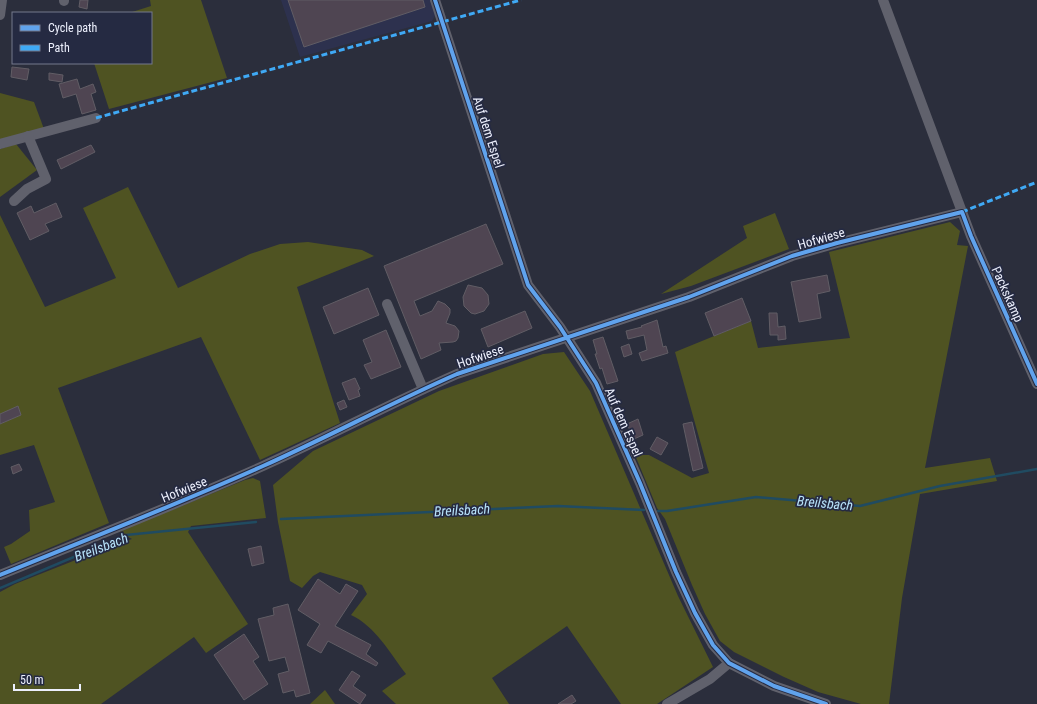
<svg xmlns="http://www.w3.org/2000/svg" width="1037" height="704" font-family="'Roboto Condensed',sans-serif">
	<style>
		.built { fill: #2d314e }
		.green { fill: #4f5322 }
		.lines { fill: none; stroke-linecap: round; stroke-linejoin: round }
		.stream { stroke: #204b61; stroke-width: 2.5 }
		.building { fill: #4f4552; stroke: #615d65 }
		.minor { stroke: #60616c; stroke-width: 10 }
		.quiet { stroke: #3fa9f5; stroke-width: 3; stroke-dasharray: 6 3; stroke-linecap: butt }
		.cycleway-casing { stroke: #252a42; stroke-width: 6 }
		.cycleway { stroke: #60a3ed; stroke-width: 4 }
		.labels { text-anchor: middle; stroke-width: 3.5; stroke-linejoin: round; paint-order: stroke }
		.street-label { font-size: 13px; fill: #eceffc; stroke: #252a42 }
		.water-label { font-size: 14px; font-style: italic; fill: #b7e2f9; stroke: #252a42 }
	</style>
	<rect width="100%" height="100%" fill="#2b2e3c"/>
	<path class="built" d="M281 0H431L436 14 432 21 300 57Z"/>
	<g class="green">
		<path d="M150 0H201L227 78 109 109 94 63H151V13H129L151 6Z"/>
		<path d="M0 93 34 102 44 129 0 140Z"/>
		<path d="M16 144 37 170 0 197V149Z"/>
		<path d="M128 187 178 288 250 254 280 244 308 242 362 250 374 256 297 287 340 423 260 460 201 337 58 388 109 523 11 564 4 547 11 544 30 531 29 510 55 502 34 445 0 455V215L45 307 116 278 83 208Z"/>
		<path d="M775 213 789 249 691 286 661 294 747 238 743 226Z"/>
		<path d="M950 222 960 231 957 245 968 246 925 468 990 458 997 481 920 494 902 598 889 704H861L818 692 784 677 734 652 720 641 705 614 692 585 665 519 657 508 635 455H649L692 478 709 473 675 352 751 321 758 348 850 338 829 252Z"/>
		<path d="M564 352 590 391 678 596 713 667 657 704H621L567 626 492 678 509 704H396L382 691 406 674C390 653 375 626 351 615L367 594 362 585 320 572 313 576 302 588 290 581 278 522 273 485 313 451 439 391 543 354Z"/>
		<path d="M253 478 260 481 266 518 191 526 188 532 248 624 206 653 194 637 101 704H0V592L15 584 111 546 132 539 117 531 172 510 245 480Z"/>
		<path d="M325 690 335 704H310Z"/>
	</g>
	<g class="lines">
		<g class="stream">
			<path d="M658 511H667L756 497 860 506 940 486 1037 469"/>
			<path d="M281 519 558 506 644 510"/>
			<path d="M0 588 126 535 256 522"/>
		</g>
	</g>
	<g class="building">
		<path d="M80 0H88L87 9 79 7Z"/>
		<path d="M288 0H423L425 7 304 47Z"/>
		<path d="M12 67 29 69 27 80 11 77Z"/>
		<path d="M49 73 63 75 62 82 49 80Z"/>
		<path d="M77 79 80 89 93 84 96 92 91 94 96 110 82 114 76 94 63 98 59 84Z"/>
		<path d="M91 145 95 152 61 169 57 160Z"/>
		<path d="M56 203 62 217 45 224 49 231 30 240 17 213 31 206 34 213Z"/>
		<path d="M486 224 503 264 414 301 420 316 432 311 438 301 445 304 450 309V313L446 323 455 326 459 331 458 338 456 341 453 342 439 343 441 350 421 359 384 266Z"/>
		<path d="M827 275 830 291 817 294 821 318 799 322 791 282Z"/>
		<path d="M468 285 482 288 488 295 489 304 484 311 475 314 471 313 464 306 463 297Z"/>
		<path d="M368 288 379 315 334 334 323 307Z"/>
		<path d="M742 298 751 321 714 336 705 313Z"/>
		<path d="M525 311 532 328 488 347 481 329Z"/>
		<path d="M769 313H777L778 327 785 326 786 339 778 340V335H770Z"/>
		<path d="M657 320 663 347 666 346 668 353 642 361 639 353 647 350 644 335 628 339 626 331 642 327 641 326Z"/>
		<path d="M386 330 401 367 371 379 364 365 372 362 363 340Z"/>
		<path d="M603 337 618 381 607 384 602 368 600 369 595 354H597L593 340Z"/>
		<path d="M629 344 632 354 624 357 621 347Z"/>
		<path d="M355 378 360 389 358 390 360 396 349 400 342 383Z"/>
		<path d="M344 400 347 407 340 410 337 403Z"/>
		<path d="M18 406 21 415 0 424V414Z"/>
		<path d="M638 419 643 435 634 439 627 424Z"/>
		<path d="M692 422 703 468 693 471 683 424Z"/>
		<path d="M657 437 668 443 661 455 650 449Z"/>
		<path d="M19 464 22 470 13 474 11 467Z"/>
		<path d="M261 546 264 563 252 566 248 549Z"/>
		<path d="M318 579 340 594 346 584 358 591 335 626 371 645 366 654 378 663 376 666 328 641 321 653 307 645 320 624 298 610Z"/>
		<path d="M288 604 310 693 296 697 294 690 283 693 278 674 289 671 285 657 269 661 258 619 274 615 273 608Z"/>
		<path d="M244 634 259 657 253 661 268 684 244 700 214 655Z"/>
		<path d="M352 671 360 676 353 686 366 695 360 704 339 690Z"/>
		<path d="M572 695 576 701 571 704H558Z"/>
	</g>
	<g class="lines">
		<g class="minor">
			<path d="M435 0 528 285 560 327 596 383 640 483 676 572 695 613 713 645 729 663 774 686 826 704"/>
			<path d="M883 0 971 236 1037 384"/>
			<path d="M64 1V0"/>
			<path d="M0 15 2 0"/>
			<path d="M0 144 96 118"/>
			<path d="M14 201 27 189 46 179 28 136"/>
			<path d="M387 304 423 389"/>
			<path d="M0 575C88 539 176 505 263 466 328 437 391 403 457 374L689 297 792 256 837 243 962 212"/>
			<path d="M667 704 710 679 729 663"/>
		</g>
		<g class="quiet">
			<path d="M96 118 521 0"/>
			<path d="M962 212 1037 182"/>
		</g>
		<g class="cycleway-casing">
			<g id="cycleway">
				<path d="M435 0 528 285 560 327 596 383 640 483 676 572 695 613 713 645 729 663 774 686 826 704"/>
				<path d="M0 575C88 539 176 505 263 466 328 437 391 403 457 374L689 297 792 256 837 243 962 212 971 236 1037 384"/>
			</g>
		</g>
		<use href="#cycleway" class="cycleway"/>
	</g>
	<g class="labels">
		<g class="street-label">
			<text transform="translate(489 132) rotate(72)" y="5">Auf dem Espel</text>
			<text transform="translate(821 238) rotate(-16)" y="5">Hofwiese</text>
			<text transform="translate(1008 294) rotate(66)" y="5">Packskamp</text>
			<text transform="translate(480 356) rotate(-19)" y="5">Hofwiese</text>
			<text transform="translate(624 422) rotate(66)" y="5">Auf dem Espel</text>
			<text transform="translate(184 489) rotate(-22)" y="5">Hofwiese</text>
		</g>
		<g class="water-label">
			<text transform="translate(825 503) rotate(5)" y="5">Breilsbach</text>
			<text transform="translate(462 510) rotate(-3)" y="5">Breilsbach</text>
			<text transform="translate(101 547) rotate(-21)" y="5">Breilsbach</text>
		</g>
	</g>
	<rect x="12" y="12" width="140" height="52" fill="#252a42" stroke="#75798c"/>
	<rect x="20" y="25" width="20" height="6" fill="#60a3ed" stroke="#75798c"/>
	<text x="48" y="32" font-size="12" fill="#eceffc">Cycle path</text>
	<rect x="20" y="45" width="20" height="6" fill="#3fa9f5" stroke="#75798c"/>
	<text x="48" y="52" font-size="12" fill="#eceffc">Path</text>
	<path d="M14 684v6h66v-6" fill="none" stroke="#eceffc" stroke-width="2"/>
	<text x="20" y="684" font-size="12" fill="#eceffc" stroke="#252a42" stroke-width="3" paint-order="stroke">50 m</text>
</svg>
